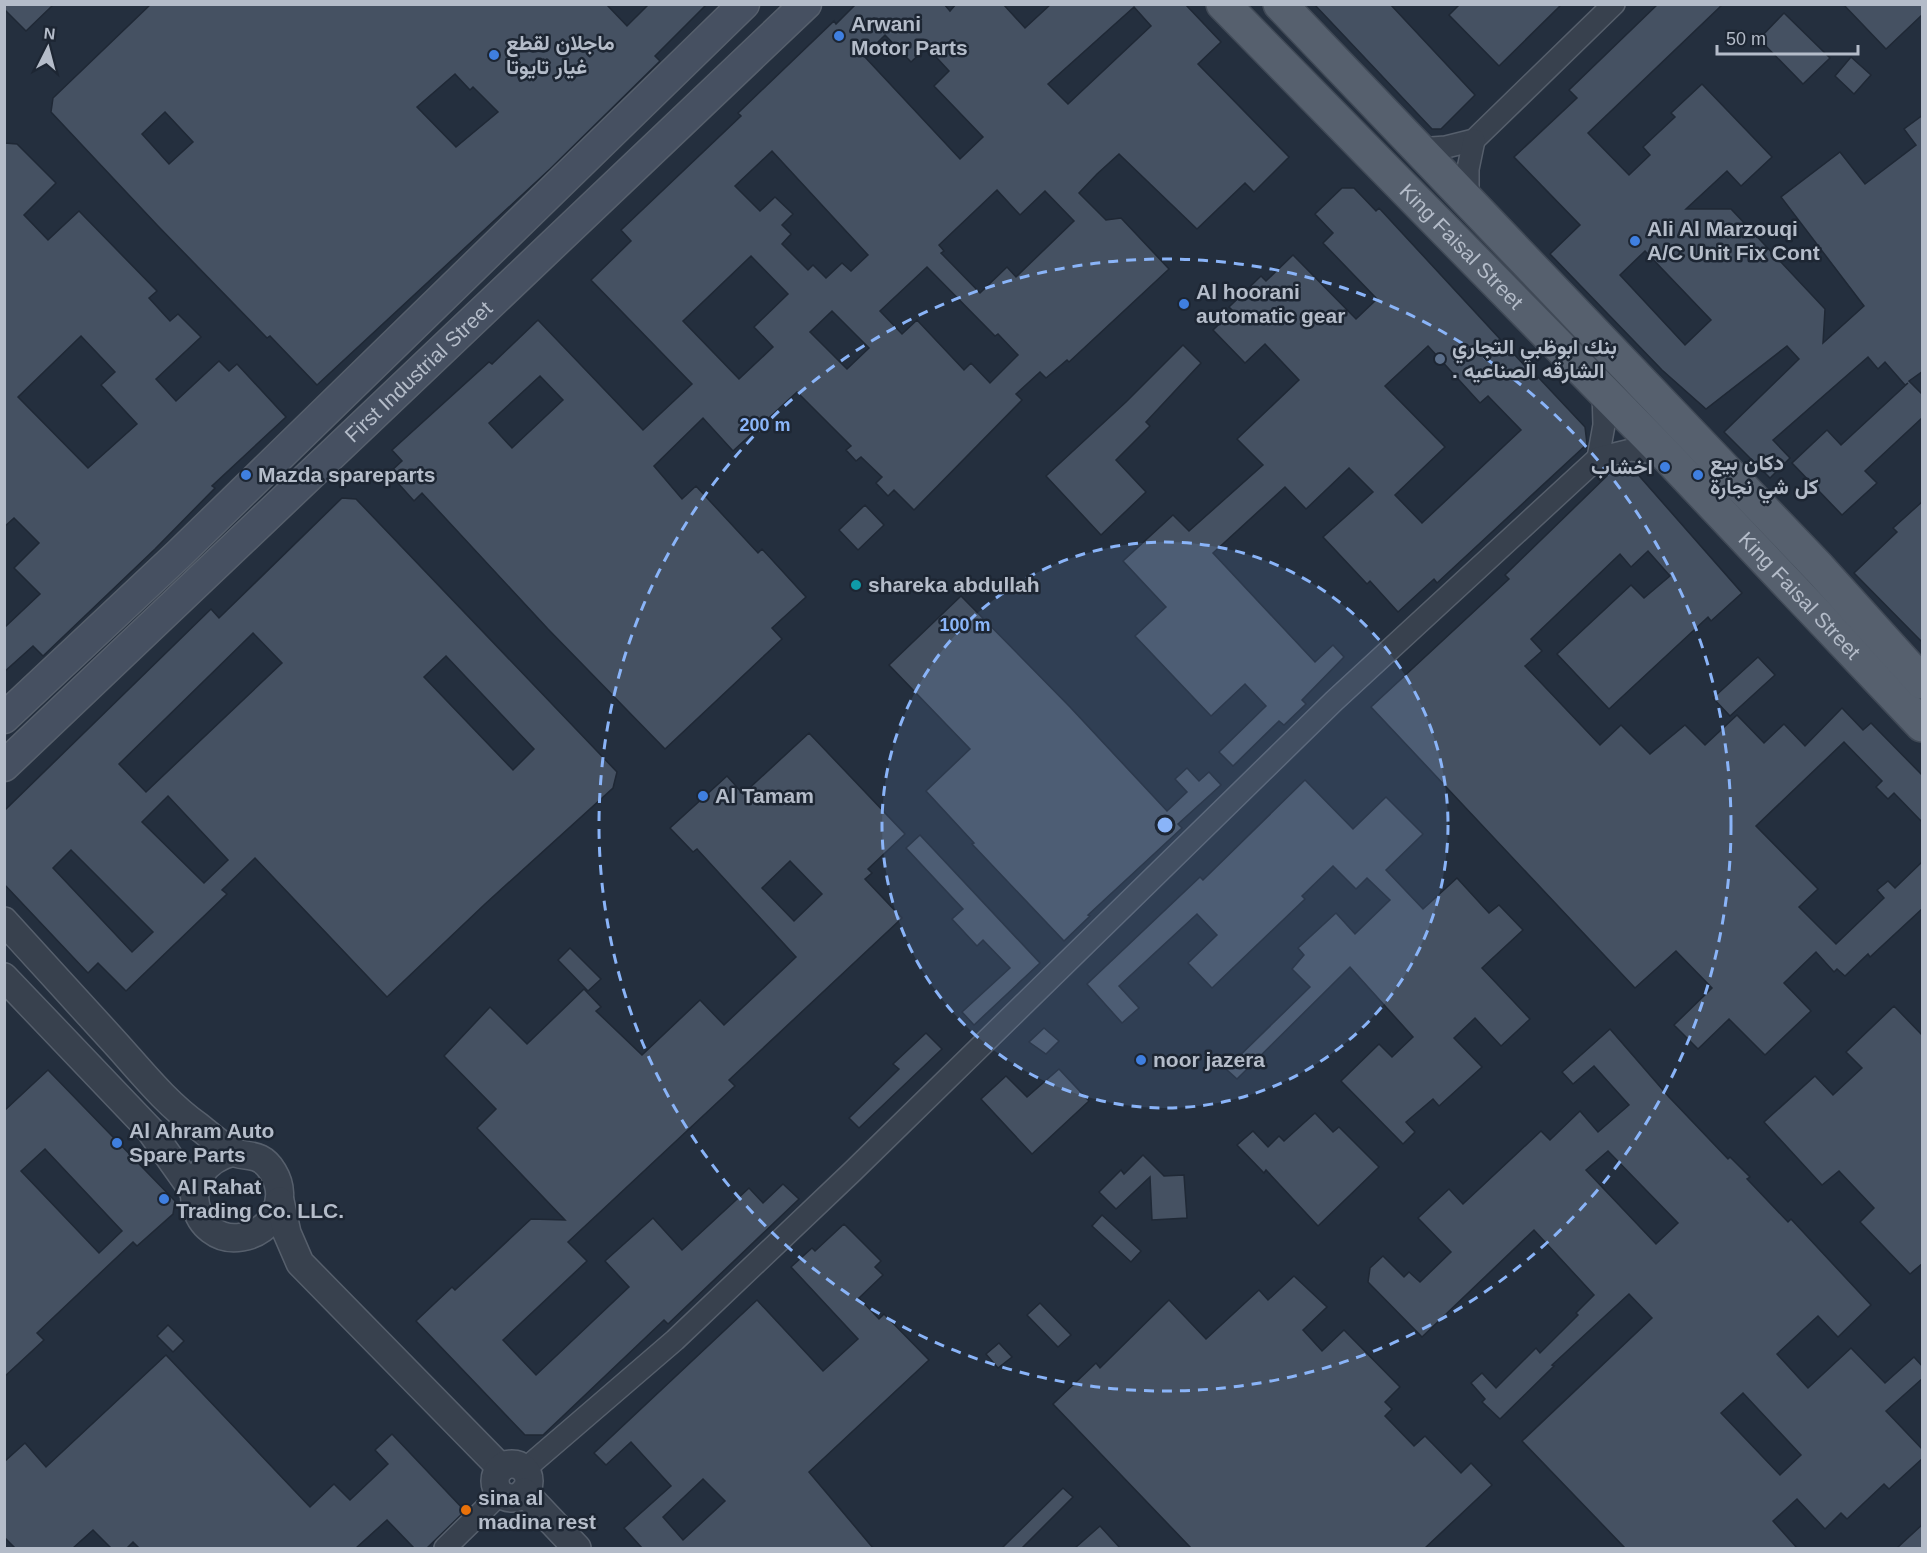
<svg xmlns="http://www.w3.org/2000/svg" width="1927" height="1553" font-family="Helvetica,Vazirmatn,sans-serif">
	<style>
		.building { fill: #455162; stroke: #1f2835; stroke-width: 1.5; fill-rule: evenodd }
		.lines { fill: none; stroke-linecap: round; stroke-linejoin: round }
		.minor-casing { stroke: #565f6c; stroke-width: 24 }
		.tertiary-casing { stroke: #565f6c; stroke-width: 30 }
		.secondary-casing { stroke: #565f6c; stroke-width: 33 }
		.primary-casing { stroke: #414a57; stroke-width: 36 }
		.minor { stroke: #38414e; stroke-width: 21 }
		.tertiary { stroke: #38414e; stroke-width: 27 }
		.secondary { stroke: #465061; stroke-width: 30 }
		.primary { stroke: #56606e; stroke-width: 33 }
		.ring { fill: none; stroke: #8ab4f8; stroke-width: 3; stroke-dasharray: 10 8 }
		.shop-dot { fill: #3f7fe0; stroke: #1d2633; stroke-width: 2 }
		.service-dot { fill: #5c6f8a; stroke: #1d2633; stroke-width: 2 }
		.culture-dot { fill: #0f9aa8; stroke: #1d2633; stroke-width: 2 }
		.food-dot { fill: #e8710a; stroke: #1d2633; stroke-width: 2 }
		.labels { text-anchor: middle; stroke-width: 5; stroke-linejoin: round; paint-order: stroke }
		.poi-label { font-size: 21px; font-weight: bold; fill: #b4bcc9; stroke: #1d2633; text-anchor: start }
		.street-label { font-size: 21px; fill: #b4bcc9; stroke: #1d2633 }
		.centre { fill: #8ab4f8; stroke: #1d2633; stroke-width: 3 }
		.ring-label { font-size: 18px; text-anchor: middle; font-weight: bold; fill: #8ab4f8; stroke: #1d2633; stroke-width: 5; stroke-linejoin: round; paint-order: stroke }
	</style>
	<rect width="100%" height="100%" fill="#242f3e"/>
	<g class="building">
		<path d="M4 4H54L26 31 4 9Z"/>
		<path d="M151 4H606L627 26 649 4H707L655 56 660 61 550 169 317 385 270 336 267 338 158 226 51 112 53 98ZM455 74 470 90 473 87 498 112 456 147 417 107ZM165 112 193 142 169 164 142 134Z"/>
		<path d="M856 4H944L950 11 956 4H1003L1025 28 1051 4H1185L1221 42 1198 64 1289 157 1254 192 1245 183 1197 229 1119 154 1097 174 1079 193 1106 220 1121 218 1169 269 1069 362 1067 360 1046 378 1040 372 1016 394 1022 400 914 510 894 490 888 496 876 483 882 477 861 457 856 461 846 450 851 446 797 392 733 451 703 418 654 466 682 499 696 486 758 553 762 549 806 597 772 628 782 639 665 749 548 629 422 493 414 501 389 473 402 461 392 450 489 362 492 364 538 320 643 430 692 384 591 280 631 241 621 230 741 116 738 113 834 21 836 24ZM1134 7 1151 26 1068 104 1048 84ZM885 35 911 62 927 47 949 71 934 86 983 137 960 159 864 56ZM772 151 868 255 851 271 842 263 826 278 813 265 808 270 782 244 791 234 782 225 793 214 775 197 760 211 735 186ZM997 190 1020 215 1045 191 1074 221 1016 277 1007 267 980 293 941 253 944 251 939 245ZM751 256 788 294 754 327 773 347 739 379 683 321ZM927 267 995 336 998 334 1018 355 990 383 971 363 964 370 917 320 902 334 880 311ZM832 311 869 348 847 369 810 332ZM540 376 563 400 512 448 489 423Z"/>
		<path d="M1314 4H1390L1475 95 1441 129H1432Z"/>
		<path d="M1460 4H1562L1499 66 1449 15Z"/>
		<path d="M1658 4H1723L1588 133 1629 175 1650 155 1643 147 1675 117 1671 113 1702 84 1772 157 1741 186 1727 171 1686 209H1731L1825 309 1823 343 1864 306 1781 197 1840 152 1865 184 1916 145 1904 129 1923 115V371L1909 381 1923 395V417L1865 471 1877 483 1842 515 1792 463 1827 430 1841 445 1908 383 1905 385 1885 362 1878 369 1868 357 1773 440 1790 458 1770 478 1724 432 1799 359 1787 346 1706 409 1662 370 1550 254 1580 225 1514 157 1577 98 1569 90ZM1645 251 1711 320 1685 345 1620 275Z"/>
		<path d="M1843 4H1923V14L1886 49Z"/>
		<path d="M1784 13 1830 58 1803 84 1759 39Z"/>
		<path d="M1851 57 1871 75 1854 94 1835 76Z"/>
		<path d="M4 143 17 144 56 183 24 215 48 240 79 211 157 291 149 298 170 321 178 314 201 337 156 379 176 401 219 361 229 371 237 364 286 417 212 486 215 488 155 549 43 656 33 646 4 672V628L40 594 14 568 39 543 14 518 4 527ZM81 336 115 372 101 385 137 424 88 468 18 397Z"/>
		<path d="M1342 188H1354L1376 211 1379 208 1537 379 1538 377 1585 427 1587 444 1437 583 1434 579 1398 612 1370 581 1367 584 1323 537 1373 492 1349 468 1306 509 1285 487 1213 553 1315 662 1333 645 1344 657 1302 700 1306 704 1284 725 1279 721 1233 766 1219 752 1266 706 1245 684 1211 716 1135 636 1166 607 1123 561 1173 515 1189 531 1263 465 1237 439 1299 380 1265 344 1245 363 1213 330 1233 311 1229 307 1261 276 1266 281 1293 255 1356 319 1377 299 1323 243 1333 233 1315 214ZM1428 346 1480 403 1488 396 1521 430 1422 523 1395 495 1445 447 1385 386Z"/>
		<path d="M1183 345 1201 363 1146 422 1150 426 1116 460 1146 492 1101 535 1046 476 1126 402Z"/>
		<path d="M1614 469 1634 470 1742 593 1711 621 1708 617 1609 709 1557 654 1631 585 1644 598 1670 576 1648 551 1631 567 1620 554 1531 639 1542 651 1525 666 1600 745 1621 725 1650 754 1685 725 1705 745 1737 715 1764 743 1784 724 1805 746 1842 708 1863 730 1871 723 1923 776V823L1894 793 1888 799 1876 787 1882 781 1844 742 1756 826 1818 889 1799 907 1836 944 1884 898 1877 890 1888 881 1895 888 1923 861V908L1870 957 1868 954 1845 976 1837 969 1834 972 1816 952 1784 983 1811 1011 1765 1055 1729 1019 1698 1049 1674 1025 1712 988 1676 951 1635 988 1371 707 1509 579 1505 575Z"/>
		<path d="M342 498 356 499 617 772 613 788 485 904 387 997 255 858 222 890 227 894 126 991 98 963 88 973 4 884V811L211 609 219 618ZM253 633 282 663 146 792 119 764ZM446 656 534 749 513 770 424 677ZM168 796 228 860 204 883 142 822ZM71 850 153 932 132 952 53 868Z"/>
		<path d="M1923 501V643L1854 573 1897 532 1893 528Z"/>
		<path d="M865 505 884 525 858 550 839 530Z"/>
		<path d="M961 596 1070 707 1167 811 1187 792 1175 779 1187 768 1199 781 1209 772 1221 785 1178 824 1182 828 1088 915 1090 916 1064 941 972 844 974 843 926 791 970 749 889 665Z"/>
		<path d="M1758 657 1775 675 1730 716 1713 698Z"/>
		<path d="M809 733 905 834 868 869 872 873 865 879 902 918 729 1080 735 1086 568 1242 587 1261 503 1340 536 1375 629 1287 605 1261 653 1218 682 1250 749 1188 763 1203 783 1184 799 1199 668 1324 664 1320 543 1435H525L416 1321 452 1287 455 1290 531 1219 565 1220 477 1128 496 1109 444 1056 490 1007 527 1044 584 989 601 1007 596 1011 642 1055 700 1000 724 1025 796 957 697 849 693 852 670 828 727 776 743 794ZM790 861 822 894 794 921 762 888Z"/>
		<path d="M1305 780 1353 829 1386 797 1423 834 1386 870 1423 909 1457 878 1489 913 1499 905 1523 930 1482 968 1530 1019 1501 1046 1475 1018 1454 1038 1482 1067 1439 1106 1433 1099 1406 1122 1415 1132 1403 1144 1341 1081 1379 1044 1392 1057 1413 1037 1350 967 1237 1079 1226 1069 1310 987 1292 969 1304 955 1298 948 1336 913 1355 934 1390 900 1367 878 1356 889 1333 866 1302 896 1305 899 1212 988 1188 963 1217 935 1197 914 1119 986 1139 1008 1122 1023 1087 984 1200 877 1203 880Z"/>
		<path d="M920 835 1040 963 974 1025 962 1012 1010 968 983 940 977 946 952 919 963 909 906 848Z"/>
		<path d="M570 948 601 979 588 991 558 960Z"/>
		<path d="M1894 1006 1923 1036V1263L1910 1274 1860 1222 1874 1208 1839 1171 1822 1185 1764 1122 1815 1076 1833 1095 1862 1068 1846 1052Z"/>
		<path d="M1044 1028 1059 1041 1046 1054 1029 1042Z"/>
		<path d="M1610 1029 1669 1097 1728 1159 1730 1157 1750 1177 1747 1179 1788 1222 1791 1219 1871 1305 1838 1337 1818 1316 1777 1354 1808 1388 1851 1348 1885 1383 1914 1357 1923 1367V1378L1886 1411 1923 1450V1458L1889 1489 1884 1484 1847 1519 1841 1513 1825 1529 1797 1499 1773 1521 1797 1548H1625L1522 1441 1652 1318 1629 1294 1552 1365 1554 1366 1500 1419 1482 1402 1485 1399 1471 1383 1482 1373 1496 1388 1536 1348 1540 1353 1578 1315 1576 1313 1594 1295 1534 1230 1422 1337 1368 1282 1370 1268 1383 1256 1404 1277 1409 1272 1420 1282 1451 1252 1418 1218 1449 1189 1463 1204 1541 1131 1550 1140 1580 1111 1598 1132 1629 1105 1594 1066 1573 1084 1562 1072ZM1608 1151 1678 1223 1656 1244 1586 1170ZM1743 1393 1801 1455 1780 1475 1721 1413Z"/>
		<path d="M926 1033 942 1049 859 1128 849 1118 899 1069 893 1064Z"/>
		<path d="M1059 1069 1089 1101 1032 1154 981 1099 1006 1076 1027 1097Z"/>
		<path d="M48 1070 175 1201 173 1214 137 1246 133 1242 37 1333 44 1340 4 1377V1111ZM45 1149 122 1231 99 1253 21 1171Z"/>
		<path d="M1315 1113 1333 1132 1339 1127 1379 1167 1318 1226 1266 1170 1264 1173 1237 1145 1253 1131 1268 1147 1279 1136 1284 1141Z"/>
		<path d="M1143 1155 1164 1176 1184 1175 1187 1218 1152 1220 1150 1177 1116 1209 1099 1192 1121 1170 1124 1174Z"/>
		<path d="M1102 1215 1141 1251 1131 1262 1092 1226Z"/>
		<path d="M844 1224 881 1261 875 1267 883 1275 859 1298 879 1319 884 1314 929 1360 809 1472 873 1548H642L624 1528 671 1486 631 1442 606 1465 594 1453 757 1300 823 1371 858 1339 791 1267 812 1248 815 1251ZM703 1479 725 1501 683 1540 663 1517Z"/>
		<path d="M1294 1276 1327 1307 1303 1330 1322 1351 1344 1330 1400 1387 1385 1402 1392 1409 1385 1416 1414 1446 1425 1436 1461 1473 1471 1463 1492 1485 1425 1548H1191L1053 1404 1096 1363 1100 1368 1169 1300 1206 1339 1259 1290 1268 1300Z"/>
		<path d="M1040 1303 1071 1335 1058 1347 1027 1315Z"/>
		<path d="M168 1325 184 1341 173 1352 157 1336Z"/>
		<path d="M999 1343 1012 1357 998 1368 986 1354Z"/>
		<path d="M166 1355 310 1507 334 1484 350 1500 388 1464 375 1450 392 1434 465 1511 427 1548H414L387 1520 356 1548H139L133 1542 127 1548H111L93 1530 73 1548H15L4 1537V1462L25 1443 46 1467Z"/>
		<path d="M1063 1488 1073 1497 1022 1548H1002Z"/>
		<path d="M1923 1524V1548H1897Z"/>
		<path d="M1100 1526 1120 1548H1075Z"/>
	</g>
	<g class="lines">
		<g class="minor-casing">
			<g id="minor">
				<path d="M1417 149 1446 147 1474 140 1614 4"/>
				<path d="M1468 202V169L1474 140"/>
				<path d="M1598 458 1604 425 1603 392"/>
				<path d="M525 1469 675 1340 852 1172 1334 701 1598 458 1631 450 1665 454"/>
				<path d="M445 1548 501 1493"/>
			</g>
		</g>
		<g class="tertiary-casing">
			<g id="tertiary">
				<path d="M4 921C42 963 80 1004 118 1046 143 1074 167 1104 198 1126 208 1134 219 1144 231 1151 245 1159 260 1150 273 1172 290 1200 272 1232 242 1237 193 1246 170 1169 233 1152"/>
				<path d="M4 977 150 1130 194 1192"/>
				<path d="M280 1201 287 1233 300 1263 501 1468"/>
				<circle cx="512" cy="1481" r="17"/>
				<path d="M524 1492 577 1548"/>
			</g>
		</g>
		<g class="secondary-casing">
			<g id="secondary">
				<path d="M4 718 178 555 744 4"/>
				<path id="s1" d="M4 766 806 4"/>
			</g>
		</g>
		<g class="primary-casing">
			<g id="primary">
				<path id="s2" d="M1223 4 1665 454 1922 725"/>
				<path d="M1280 4 1819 568 1922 682"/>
			</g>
		</g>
		<use href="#minor" class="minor"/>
		<use href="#tertiary" class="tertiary"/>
		<use href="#secondary" class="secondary"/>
		<use href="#primary" class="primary"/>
	</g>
	<circle cx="1165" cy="825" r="283" fill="#8ab4f8" fill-opacity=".12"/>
	<g class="ring">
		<circle cx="1165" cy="825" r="283"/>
		<circle cx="1165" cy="825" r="566"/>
	</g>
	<g class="shop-dot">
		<circle cx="839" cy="36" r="6"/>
		<circle cx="494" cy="55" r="6"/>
		<circle cx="1635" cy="241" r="6"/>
		<circle cx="1184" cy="304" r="6"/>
		<circle cx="1665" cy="467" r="6"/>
		<circle cx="246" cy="475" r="6"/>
		<circle cx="1698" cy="475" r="6"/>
		<circle cx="703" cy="796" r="6"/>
		<circle cx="1141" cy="1060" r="6"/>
		<circle cx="117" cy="1143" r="6"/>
		<circle cx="164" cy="1199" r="6"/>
	</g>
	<circle class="service-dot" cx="1440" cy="359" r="6"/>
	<circle class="culture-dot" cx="856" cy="585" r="6"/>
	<circle class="food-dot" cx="466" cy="1510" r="6"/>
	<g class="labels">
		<g class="poi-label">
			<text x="851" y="31">Arwani<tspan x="851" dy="24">Motor Parts</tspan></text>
			<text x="506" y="50">ماجلان لقطع<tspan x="506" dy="24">غيار تايوتا</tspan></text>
			<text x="1647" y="236">Ali Al Marzouqi<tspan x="1647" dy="24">A/C Unit Fix Cont</tspan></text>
			<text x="1196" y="299">Al hoorani<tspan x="1196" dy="24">automatic gear</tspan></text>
			<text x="1452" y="354">بنك ابوظبي التجاري<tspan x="1452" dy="24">. الشارقه الصناعيه</tspan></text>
			<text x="1710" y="470">دكان بيع<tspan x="1710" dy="24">كل شي نجارة</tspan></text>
			<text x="1653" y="474" text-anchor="end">اخشاب</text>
			<text x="258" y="482">Mazda spareparts</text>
			<text x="868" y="592">shareka abdullah</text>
			<text x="715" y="803">Al Tamam</text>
			<text x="1153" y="1067">noor jazera</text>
			<text x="129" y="1138">Al Ahram Auto<tspan x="129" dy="24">Spare Parts</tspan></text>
			<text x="176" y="1194">Al Rahat<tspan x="176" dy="24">Trading Co. LLC.</tspan></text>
			<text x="478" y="1505">sina al<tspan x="478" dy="24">madina rest</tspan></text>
		</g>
		<g class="street-label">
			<text dy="7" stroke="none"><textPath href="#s2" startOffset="340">King Faisal Street</textPath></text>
			<text dy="7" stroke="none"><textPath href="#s1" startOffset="572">First Industrial Street</textPath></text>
			<text dy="7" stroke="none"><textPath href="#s2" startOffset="826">King Faisal Street</textPath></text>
		</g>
	</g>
	<circle cx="1165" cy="825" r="9" class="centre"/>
	<g class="ring-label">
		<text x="765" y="431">200 m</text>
		<text x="965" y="631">100 m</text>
	</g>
	<rect width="1927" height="1553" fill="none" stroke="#b4bcc9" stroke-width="12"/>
	<g transform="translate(48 48) rotate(6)" stroke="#1d2633" stroke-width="4.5" paint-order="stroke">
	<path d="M0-4.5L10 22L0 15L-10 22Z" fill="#b4bcc9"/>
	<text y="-9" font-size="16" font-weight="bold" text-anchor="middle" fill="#b4bcc9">N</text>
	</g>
	<path d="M1717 45v9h141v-9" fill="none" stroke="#b4bcc9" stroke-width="3"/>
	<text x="1726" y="45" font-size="18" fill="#b4bcc9" stroke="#1d2633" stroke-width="4.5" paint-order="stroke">50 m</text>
</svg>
